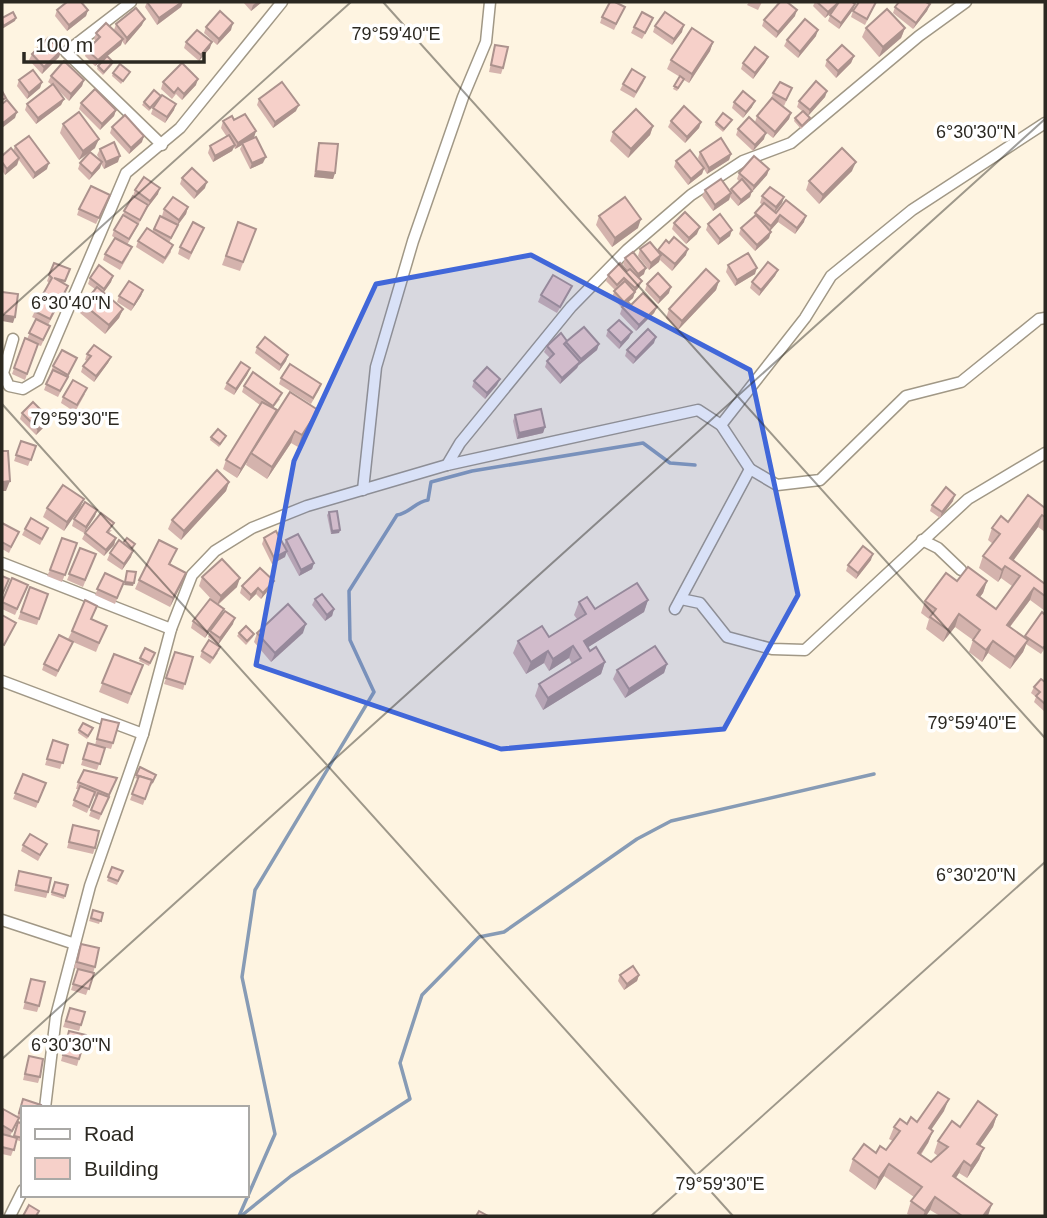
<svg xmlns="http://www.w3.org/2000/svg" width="1047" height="1218" font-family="Arial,sans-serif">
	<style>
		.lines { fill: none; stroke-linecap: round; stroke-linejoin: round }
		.stream { stroke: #879bb5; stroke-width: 3.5 }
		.minor-casing { stroke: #a19886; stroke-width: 13 }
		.minor { stroke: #fff; stroke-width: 10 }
		.wall { fill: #d4b3ad }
		.shaded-wall { fill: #ac928d }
		.building { fill: #f6d0c9; stroke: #ac928d; stroke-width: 2 }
		.marked { fill: #4167d9; fill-opacity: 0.2; stroke: #4167d9; stroke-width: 5; stroke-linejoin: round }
		.ticks { fill: none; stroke: #2b2821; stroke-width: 2; stroke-opacity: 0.45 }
		.ticks-label { font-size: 18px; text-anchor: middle; fill: #2b2821; stroke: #fff; stroke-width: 7; stroke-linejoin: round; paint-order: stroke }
	</style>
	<rect width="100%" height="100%" fill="#fef4e1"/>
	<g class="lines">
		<g class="stream">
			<path d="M239 1216 275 1134 242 977 255 890 374 692 350 640 349 591 397 515C410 513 415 502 428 500L431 482 472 471 643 443 670 463 695 465"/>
			<path d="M241 1216 291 1176 410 1099 400 1063 422 995 479 937 504 932 637 839 671 821 874 774"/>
		</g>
		<g class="minor-casing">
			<g id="minor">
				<path d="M131 2 66 52 162 145"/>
				<path d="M13 339 3 373 9 386 23 389 38 380 126 173 180 128 282 2"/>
				<path d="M721 425 805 318 831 276 912 210 1045 123"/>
				<path d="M447 465 460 443 571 307 627 250 691 195 743 161 791 143 919 36 966 2"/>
				<path d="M363 490 376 367 413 241 463 97 486 42 490 2"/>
				<path d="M922 540 938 548 961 570"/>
				<path d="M2 563 171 629"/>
				<path d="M681 599 700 603 727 637 772 649 805 650 968 499 1045 453"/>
				<path d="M675 609 750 469"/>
				<path d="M2 681 143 734"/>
				<path d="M2 920 75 944"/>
				<path d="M45 1108 56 1016 90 886 143 734 171 629 192 575 215 551 252 528 307 506 447 465 698 410 721 425 750 469 777 485 820 480 906 396 961 382 1039 319 1045 318"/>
				<path d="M10 1216 23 1190"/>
			</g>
		</g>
		<use href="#minor" class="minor"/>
	</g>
	<g class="wall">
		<path d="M147 2H183L181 7 157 25 145 7Z"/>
		<path d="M243 2H262L251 11Z"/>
		<path d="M749 2H762L758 10 747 5Z"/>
		<path d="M815 2H852L853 10 839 29 828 21 831 13 825 18 813 6Z"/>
		<path d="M876 2 865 25 851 17 853 11Z"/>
		<path d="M930 4 927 11 913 29 893 13 895 7Z"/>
		<path d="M625 7 614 30 600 23 602 17Z"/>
		<path d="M57 10H88L86 16 67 31 55 16Z"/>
		<path d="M795 16 776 38 762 26 764 20Z"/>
		<path d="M116 24 142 25 125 45 122 41 121 45 95 66 85 56 87 50 96 41 94 39 96 33 114 30Z"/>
		<path d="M651 24 642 39 631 33 634 27Z"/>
		<path d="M655 26 682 32 672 45 653 32Z"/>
		<path d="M206 27 231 30 217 45 204 33Z"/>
		<path d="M866 28H905L901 38 879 57 862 37Z"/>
		<path d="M816 36 798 58 784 46 787 40Z"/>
		<path d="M186 42 210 48 199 61 184 48Z"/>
		<path d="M713 42 710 51 689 83 684 80 677 91 673 89 680 77 667 69 671 60Z"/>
		<path d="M495 45 503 68 501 74 489 72Z"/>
		<path d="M61 51 59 57 42 74 29 60 32 54Z"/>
		<path d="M854 56 851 63 836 78 825 66 827 60Z"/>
		<path d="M768 57 765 63 753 79 741 69 743 63Z"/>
		<path d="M113 62 112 65 103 75 97 69 98 66Z"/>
		<path d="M130 72 121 84 112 76 113 73Z"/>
		<path d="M51 76 84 80 82 86 69 101 57 89 64 99 61 105 36 124 25 110 27 104 52 85 48 82Z"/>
		<path d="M645 77 643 83 634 98 620 90 623 84Z"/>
		<path d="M19 80 42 82 40 88 27 99 17 86Z"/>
		<path d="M163 82 196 85 182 100 176 94 172 99 161 89Z"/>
		<path d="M792 88 784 106 780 104 791 113 789 119 773 138 763 130 764 139 753 151 736 135 738 129 755 122 757 116 771 99 773 93Z"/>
		<path d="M827 91 825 97 808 116 809 121 801 129 794 121 795 118 802 111 797 107 799 101Z"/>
		<path d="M161 96 174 110 165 123 151 114 153 108 159 100 149 111 142 105 144 102Z"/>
		<path d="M259 99 296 111 273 128 257 105Z"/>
		<path d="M734 102 752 107 743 118 732 108Z"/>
		<path d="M81 103 116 110 114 116 100 130 79 109Z"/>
		<path d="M234 120 254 138 263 163 250 169 240 149 242 145 235 149 234 147 232 151 213 162 208 153 210 146 227 137 221 128 223 121Z"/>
		<path d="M732 120 723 132 715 125 716 122Z"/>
		<path d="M671 121 701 122 699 128 685 143 668 127Z"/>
		<path d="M63 124 95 148 79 160 60 133Z"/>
		<path d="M653 126 650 135 628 158 610 141 613 132Z"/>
		<path d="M112 127 142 142 129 154 110 133Z"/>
		<path d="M319 143 335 173 333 179 314 177 317 149Z"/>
		<path d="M15 146 47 169 33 179 19 160 17 165 5 175 3 172 2 174V156L13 151Z"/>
		<path d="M100 149 118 162 104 169 101 164 100 168 89 180 78 169 80 163 100 160 97 155Z"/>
		<path d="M700 152 731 154 729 160 707 174 704 169 702 174 688 185 674 167 676 161 701 164 698 158Z"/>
		<path d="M769 169 767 175 751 192 750 197 738 206 730 197 729 200 713 211 702 196 705 190 730 191 731 189 739 181 737 179 739 173Z"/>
		<path d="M852 171 819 204 806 190 809 181Z"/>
		<path d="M182 178 205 188 194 199 180 184Z"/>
		<path d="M135 190 158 194 148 207 127 245 129 254 120 270 103 260 105 254 115 238 112 236 114 230 133 196Z"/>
		<path d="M110 195 96 224 77 215 79 209Z"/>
		<path d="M762 196 784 197 782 203 775 213 804 222 795 234 778 222 770 231 769 238 755 251 739 234 741 228 754 217 755 213 763 205 760 203Z"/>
		<path d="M188 207 186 214 178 225 169 243 171 252 163 264 136 247 138 241 152 232 160 216 168 220 162 216 164 209Z"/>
		<path d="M599 216 638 228 612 247 596 225Z"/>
		<path d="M238 222 256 229 240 271 222 265Z"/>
		<path d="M674 223 697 234 686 244 672 229Z"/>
		<path d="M708 224 730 236 718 245 706 230Z"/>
		<path d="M204 228 189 260 178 254 180 247Z"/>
		<path d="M640 249 657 251 686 255 672 271 660 260 649 270 638 256Z"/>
		<path d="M625 258 644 274 638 278 639 287 635 292 633 298 628 302 631 305 657 307 654 313 636 331 620 314 622 308 612 297 615 290 606 281 608 275 628 271 623 264Z"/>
		<path d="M54 263 70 269 64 284 68 286 66 292 48 325 50 326 41 346 38 345 25 380 12 374 25 338 27 339 36 319 32 317 49 283 47 281Z"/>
		<path d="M728 265 755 274 735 286 726 272Z"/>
		<path d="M778 270 775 276 759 296 750 288 752 282Z"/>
		<path d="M113 276 111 282 103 293 123 309 119 318 105 334 80 313 83 304 95 289 88 284 90 278Z"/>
		<path d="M719 281 716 290 678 330 666 318 669 309Z"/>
		<path d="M647 284 669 293 658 304 645 290Z"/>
		<path d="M143 290 141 296 131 311 117 302 119 296Z"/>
		<path d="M569 292 557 313 538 302 541 295Z"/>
		<path d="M608 330 629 338 619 349 606 336Z"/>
		<path d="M567 341 599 344 597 350 579 365 577 368 560 384 545 367 547 361 550 358 544 352 547 346Z"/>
		<path d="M654 343 633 364 625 356 627 350Z"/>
		<path d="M257 347 288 355 286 361 279 371 255 353Z"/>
		<path d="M87 354 111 357 108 363 94 382 81 372 83 366 87 361 85 360Z"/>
		<path d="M77 358 58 397 44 390 53 366Z"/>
		<path d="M250 368 247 375 234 395 224 389 227 383Z"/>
		<path d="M281 378 321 384 319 390 311 404 279 384Z"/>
		<path d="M500 379 497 385 485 399 472 387 474 381Z"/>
		<path d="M244 386 280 399 273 408 277 410H318L314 422 298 447 291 443 267 479 246 465 247 462 237 478 223 469 226 460 260 405 242 392Z"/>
		<path d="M85 394 75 412 61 403 63 397Z"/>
		<path d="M22 413 49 418 47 424 36 435 20 419Z"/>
		<path d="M515 415 545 427 543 433 517 439 513 421Z"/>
		<path d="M226 436 219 447 210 440 211 437Z"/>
		<path d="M21 441 36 446 28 466 14 461Z"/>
		<path d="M229 482 226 491 181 540 168 529 172 520Z"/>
		<path d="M84 499 80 508 64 531 43 517 47 508Z"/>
		<path d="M953 501 940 518 930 511 932 505Z"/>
		<path d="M1045 508V532L1038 527 1013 560 1045 584V611L1030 600 1010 627 1025 638 1045 615V648L1041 654 1026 644 1023 652 1010 669 988 653 982 662 969 652 973 640 955 627 943 642 926 629 929 619 921 613 925 601 957 581H987L983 593 980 597 996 609 1012 586 1001 578 998 582 979 568 983 556 993 544 988 540 992 528Z"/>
		<path d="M97 510 95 516 84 533 72 526 74 519Z"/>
		<path d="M329 512 340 530 339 533 331 534 327 515Z"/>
		<path d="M2 523 19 532 9 553 2 549Z"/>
		<path d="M48 528 40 545 22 535 25 529Z"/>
		<path d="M112 530 109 533 116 538 114 545 104 556 82 539 85 533Z"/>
		<path d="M264 538 284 545 286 540 314 563 312 569 299 576 286 552 285 557 272 564 262 544Z"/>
		<path d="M77 543 62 582 47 576 50 570Z"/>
		<path d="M123 543 134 547 132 549 131 557 122 570 107 560 110 553Z"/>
		<path d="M80 548 96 554 83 587 67 580Z"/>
		<path d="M173 558 170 565 186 573 170 607 135 589 139 580Z"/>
		<path d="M871 560 856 579 846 571 848 565Z"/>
		<path d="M105 573 124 582 115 604 95 595Z"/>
		<path d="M202 577 237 587 218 605 224 609 221 615 205 638 191 628 193 621 214 602 199 586Z"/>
		<path d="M242 586 271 587 261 599 256 594 249 601 240 593Z"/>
		<path d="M30 587 48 594 37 625 18 619Z"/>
		<path d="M26 591 15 615 2 609V601Z"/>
		<path d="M315 599 334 609 332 616 325 621 312 605Z"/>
		<path d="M648 600 644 612 588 647 590 651 605 662 601 674 543 710 535 696 539 684 572 664 569 658 549 671 544 663 526 674 513 653 518 641 549 637 577 619 574 615 579 602 595 609Z"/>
		<path d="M92 620 103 635 96 652 73 642 56 677 42 670 44 664 68 639 72 631Z"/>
		<path d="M233 624 218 645 208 637 210 631Z"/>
		<path d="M239 633 254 634 253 637 246 645 237 636Z"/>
		<path d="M257 633H303L271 662 254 642Z"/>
		<path d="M145 648 155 653 149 666 139 661Z"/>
		<path d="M202 651 218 653 210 664 200 657Z"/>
		<path d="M175 652 193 657 183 690 164 684Z"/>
		<path d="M114 654 143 665 128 704 99 692Z"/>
		<path d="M667 664 664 673 625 698 613 679 617 670Z"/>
		<path d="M1045 682V712L1034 702 1036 697 1031 693 1034 687Z"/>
		<path d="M102 719 113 743 111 749 103 747 105 748 97 770 81 765 88 743 95 745Z"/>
		<path d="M79 730 92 731 87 739 78 733Z"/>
		<path d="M53 740 68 745 60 769 45 765Z"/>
		<path d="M140 767 156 775 151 786 150 785 143 805 130 800 138 779 135 778Z"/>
		<path d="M23 774 46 783 36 808 13 799Z"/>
		<path d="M117 778 99 820 89 816 96 797 94 796 87 813 72 806 78 789H76L78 782Z"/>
		<path d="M73 825 95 848 93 854 67 848Z"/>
		<path d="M47 844 38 861 21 851 23 845Z"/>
		<path d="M112 867 123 871 117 885 107 881Z"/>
		<path d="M19 871 48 892 46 898 14 891Z"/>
		<path d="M55 882 68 885 64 899 51 895Z"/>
		<path d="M93 910 103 913 99 924 89 921Z"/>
		<path d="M81 944 95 967 93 973 80 969 94 973 86 995 71 990 78 969 74 968Z"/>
		<path d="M620 975H639L637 981 624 990 618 981Z"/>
		<path d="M31 979 39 1006 37 1012 23 1009Z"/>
		<path d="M70 1008 85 1012 79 1031 63 1027Z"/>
		<path d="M69 1031 79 1059 77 1066 61 1061Z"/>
		<path d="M29 1056 40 1077 38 1083 23 1080Z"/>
		<path d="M23 1099V1121L19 1119 10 1136 13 1137 18 1122 23 1124 22 1142 17 1140 11 1156 2 1154V1134L8 1136 2 1133V1111L17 1117Z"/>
		<path d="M944 1111 931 1130 933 1131 928 1143 921 1155 931 1162 938 1156 934 1153 938 1141 960 1127 997 1115 993 1127 980 1145 984 1148 979 1160 967 1178 959 1173 956 1178 987 1216H940L930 1210 926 1216H911L907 1214 911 1201 914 1197 884 1176 875 1190 849 1171 853 1159 886 1150 893 1141 889 1139 894 1127 917 1122Z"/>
	</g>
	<g class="shaded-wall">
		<path d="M183 2 181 7 157 25 159 18Z"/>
		<path d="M257 2H262L251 11 253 5Z"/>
		<path d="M839 2 838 6 825 18 828 12Z"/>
		<path d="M855 4 853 10 839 29 841 23Z"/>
		<path d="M930 4 927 11 913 29 916 23Z"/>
		<path d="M88 10 86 16 67 31 69 25Z"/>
		<path d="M797 10 795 16 776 38 778 32Z"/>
		<path d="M16 18 15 21 2 29 3 26Z"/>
		<path d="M145 19 142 25 125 45 127 38Z"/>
		<path d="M233 23 231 30 217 45 219 39Z"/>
		<path d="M684 25 682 32 672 45 674 39Z"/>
		<path d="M905 28 901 38 879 57 883 47Z"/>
		<path d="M818 30 816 36 798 58 800 52Z"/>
		<path d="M123 39 121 45 95 66 98 60Z"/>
		<path d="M212 42 210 48 199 61 201 55Z"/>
		<path d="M713 42 710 51 689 83 692 74Z"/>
		<path d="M61 51 59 57 42 74 44 67Z"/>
		<path d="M854 56 851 63 836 78 838 71Z"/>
		<path d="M768 57 765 63 753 79 755 73Z"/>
		<path d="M198 79 196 85 182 100 184 94Z"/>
		<path d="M84 80 82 86 69 101 71 94Z"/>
		<path d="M42 82 40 88 27 99 29 93Z"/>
		<path d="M827 91 825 97 808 116 810 110Z"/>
		<path d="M64 99 61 105 36 124 38 118Z"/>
		<path d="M755 101 752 107 743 118 746 112Z"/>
		<path d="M176 104 174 110 165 123 167 117Z"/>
		<path d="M299 105 296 111 273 128 275 122Z"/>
		<path d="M116 110 114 116 100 130 102 124Z"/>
		<path d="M17 112 15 118 2 128 3 123Z"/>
		<path d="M791 113 789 119 773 138 775 132Z"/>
		<path d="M701 122 699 128 685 143 687 137Z"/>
		<path d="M653 126 650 135 628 158 631 149Z"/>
		<path d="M256 131 254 138 242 143V145L235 149 238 143Z"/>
		<path d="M766 133 764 139 753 151 755 145Z"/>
		<path d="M144 136 142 142 129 154 131 148Z"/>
		<path d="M99 139 95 148 79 160 83 151Z"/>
		<path d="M235 145 232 151 213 162 215 156Z"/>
		<path d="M731 154 729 160 707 174 709 168Z"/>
		<path d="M120 156 118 162 104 169 106 162Z"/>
		<path d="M266 157 263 163 250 169 252 163Z"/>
		<path d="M19 158 17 165 5 175 7 169Z"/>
		<path d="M102 162 100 168 89 180 92 174Z"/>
		<path d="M856 162 852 171 819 204 823 195Z"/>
		<path d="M49 163 47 169 33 179 35 173Z"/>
		<path d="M704 168 702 174 688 185 691 179Z"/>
		<path d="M769 169 767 175 752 192 754 186Z"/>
		<path d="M316 171 335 173 333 179 314 177Z"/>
		<path d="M207 182 205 188 194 199 197 192Z"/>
		<path d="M160 188 158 194 148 207 150 201Z"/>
		<path d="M752 191 750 197 738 206 741 200Z"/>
		<path d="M731 193 729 200 713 211 715 205Z"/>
		<path d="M784 197 782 203 774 213 776 207Z"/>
		<path d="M188 207 186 214 177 226 179 220Z"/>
		<path d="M780 215 778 222 769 232 771 226Z"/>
		<path d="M806 216 804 222 795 234 797 228Z"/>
		<path d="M641 219 638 228 612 247 615 238Z"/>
		<path d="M700 227 697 234 686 244 689 238Z"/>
		<path d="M732 230 730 236 718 245 720 239Z"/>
		<path d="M771 232 769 238 755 251 757 245Z"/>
		<path d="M688 249 686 255 672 271 675 264Z"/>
		<path d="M661 255 659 262 649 270 651 263Z"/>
		<path d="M646 268 644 274 636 280 638 274Z"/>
		<path d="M757 268 755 274 735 286 737 280Z"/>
		<path d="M778 270 775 276 759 296 761 290Z"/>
		<path d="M113 276 111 282 102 295 104 289Z"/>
		<path d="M642 281 639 287 632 295 635 288Z"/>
		<path d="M719 281 716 290 678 330 682 321Z"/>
		<path d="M671 287 669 293 658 304 660 298Z"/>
		<path d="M143 290 141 296 131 311 134 305Z"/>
		<path d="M635 292 633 298 622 308 624 302Z"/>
		<path d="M657 307 654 313 636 331 639 325Z"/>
		<path d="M123 309 119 318 105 334 109 325Z"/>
		<path d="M2 315 15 317 13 323 2 321Z"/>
		<path d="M632 332 629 338 619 349 621 343Z"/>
		<path d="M656 337 654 343 633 364 636 358Z"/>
		<path d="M599 344 597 350 579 365 581 359Z"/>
		<path d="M288 355 286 361 279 371 281 365Z"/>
		<path d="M111 357 108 363 94 382 96 376Z"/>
		<path d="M580 362 577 368 560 384 562 378Z"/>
		<path d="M250 368 247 375 234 395 236 389Z"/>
		<path d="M500 379 497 385 485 399 487 393Z"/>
		<path d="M277 410 251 453 247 462 237 478 241 469Z"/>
		<path d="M318 410 314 422 298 447 302 435Z"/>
		<path d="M49 418 47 424 36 435 38 429Z"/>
		<path d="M545 427 543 433 517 439 519 433Z"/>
		<path d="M295 431 291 443 267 479 272 467Z"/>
		<path d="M10 481 6 491H2V482Z"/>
		<path d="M229 482 226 491 181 540 184 531Z"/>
		<path d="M955 495 953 501 940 518 942 512Z"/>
		<path d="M84 499 80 508 64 531 67 522Z"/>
		<path d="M97 510 95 516 84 533 86 527Z"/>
		<path d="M1042 515 1038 527 1008 568 1010 558Z"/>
		<path d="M340 530 339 533 331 534 332 531Z"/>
		<path d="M116 538 114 545 104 556 106 550Z"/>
		<path d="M133 551 131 557 122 570 124 564Z"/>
		<path d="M287 551 285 557 272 564 274 558Z"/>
		<path d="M873 554 871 560 856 579 858 573Z"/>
		<path d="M314 563 312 569 299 576 301 570Z"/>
		<path d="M1005 566 1001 578 998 582 1002 570Z"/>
		<path d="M186 573 183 582 170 607 173 598Z"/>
		<path d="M240 578 237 587 217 605 221 596Z"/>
		<path d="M274 581 271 587 261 599 263 593Z"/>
		<path d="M987 581 983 593 972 607 977 595Z"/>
		<path d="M125 582 134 583 133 586 124 585Z"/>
		<path d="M258 588 256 594 249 601 251 595Z"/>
		<path d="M1034 588 1030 600 1002 637 1007 625Z"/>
		<path d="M648 600 644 612 579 653 584 641Z"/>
		<path d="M224 609 221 615 205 638 207 632Z"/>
		<path d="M334 609 332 616 325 621 327 615Z"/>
		<path d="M959 614 955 627 943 642 948 630Z"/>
		<path d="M235 618 233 624 218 645 220 638Z"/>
		<path d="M306 624 303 633 271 662 275 653Z"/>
		<path d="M1028 640 1023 652 1010 669 1015 657Z"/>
		<path d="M993 641 988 653 982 662 986 650Z"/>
		<path d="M573 646 569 658 549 671 553 659Z"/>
		<path d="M548 651 544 663 526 674 531 662Z"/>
		<path d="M605 662 601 674 543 710 548 698Z"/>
		<path d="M667 664 664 673 625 698 629 689Z"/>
		<path d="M639 975 637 981 624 990 627 984Z"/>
		<path d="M949 1099 944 1111 924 1140 929 1128Z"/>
		<path d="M997 1115 993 1127 973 1156 977 1144Z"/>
		<path d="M933 1131 928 1143 913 1165 918 1153Z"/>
		<path d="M984 1148 979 1160 967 1178 971 1166Z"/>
		<path d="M964 1161 959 1173 948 1189 953 1176Z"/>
		<path d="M889 1164 884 1176 875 1190 879 1178Z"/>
		<path d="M935 1197 930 1210 926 1216H923L925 1211Z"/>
		<path d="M992 1204 988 1216H983Z"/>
	</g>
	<g class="building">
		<path d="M67 2H81L88 10 69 25 57 10Z"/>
		<path d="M147 2H182L159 18Z"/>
		<path d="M610 2H615L625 7 616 24 602 17Z"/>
		<path d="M780 2H787L797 10 778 32 764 20Z"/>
		<path d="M817 2H839L828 12Z"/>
		<path d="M839 2H852L855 4 841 23 830 15Z"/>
		<path d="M859 2H876L867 19 853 11Z"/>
		<path d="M899 2H926L930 4 916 23 895 7Z"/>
		<path d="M136 8 145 19 127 38 116 24Z"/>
		<path d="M887 9 905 28 883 47 866 28Z"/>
		<path d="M220 11 233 23 219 39 206 27Z"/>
		<path d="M13 12 16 18 3 26 2 18Z"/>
		<path d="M642 12 653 18 645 33 634 27Z"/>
		<path d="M665 12 684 25 674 39 655 26Z"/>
		<path d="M805 19 818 30 800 52 787 40Z"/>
		<path d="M106 23 123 39 98 60 87 50 100 37 96 33Z"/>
		<path d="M692 28 713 42 692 74 671 60Z"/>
		<path d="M197 30 212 42 201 55 186 42Z"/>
		<path d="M48 38 61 51 44 67 32 54Z"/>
		<path d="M495 45 508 47 503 68 491 65Z"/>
		<path d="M842 45 854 56 838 71 827 60Z"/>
		<path d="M755 47 768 57 755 73 743 63Z"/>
		<path d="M107 56 113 62 104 72 98 66Z"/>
		<path d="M64 61 84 80 71 94 51 76Z"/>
		<path d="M182 63 198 79 184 94 178 88 174 93 163 82Z"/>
		<path d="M120 64 130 72 123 81 113 73Z"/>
		<path d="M632 69 645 77 636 92 623 84Z"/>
		<path d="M33 70 42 82 29 93 19 80Z"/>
		<path d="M680 76 684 79 678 88 674 86Z"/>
		<path d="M816 81 827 91 810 110 799 101Z"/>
		<path d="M282 82 299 105 275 122 259 99Z"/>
		<path d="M780 82 792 88 786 100 773 93Z"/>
		<path d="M53 84 64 99 38 118 27 104Z"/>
		<path d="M95 89 116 110 102 124 81 103Z"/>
		<path d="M154 90 161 96 150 108 144 102Z"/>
		<path d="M2 91 6 98 2 100Z"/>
		<path d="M743 91 755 101 746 112 734 102Z"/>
		<path d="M162 95 176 104 167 117 153 108Z"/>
		<path d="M772 98 791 113 775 132 757 116Z"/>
		<path d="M7 100 17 112 3 123 2 121V104Z"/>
		<path d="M684 106 701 122 687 137 671 121Z"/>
		<path d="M636 109 653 126 631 149 613 132Z"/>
		<path d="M803 111 810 118 802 126 795 118Z"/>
		<path d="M79 112 99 139 83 151 63 124Z"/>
		<path d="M723 113 732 120 724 129 716 122Z"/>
		<path d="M245 114 256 131 238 143 223 121 232 116 234 120Z"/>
		<path d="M125 115 144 136 131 148 112 127Z"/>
		<path d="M749 117 766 133 755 145 738 129Z"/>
		<path d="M229 135 235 145 215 156 210 146Z"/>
		<path d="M29 136 49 163 35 173 15 146Z"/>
		<path d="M256 137 266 157 252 163 242 143Z"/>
		<path d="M721 138 731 154 709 168 700 152Z"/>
		<path d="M114 142 120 156 106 162 100 149Z"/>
		<path d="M319 143 338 144 335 173 316 171Z"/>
		<path d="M11 148 19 158 7 169 2 162V156Z"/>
		<path d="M842 148 856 162 823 195 809 181Z"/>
		<path d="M690 150 704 168 691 179 676 161Z"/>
		<path d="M90 152 102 162 92 174 80 163Z"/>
		<path d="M754 156 769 169 754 186 739 173Z"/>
		<path d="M192 168 207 182 197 192 182 178Z"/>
		<path d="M144 177 160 188 150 201 135 190Z"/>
		<path d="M721 179 731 193 715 205 705 190Z"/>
		<path d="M742 179 752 191 741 200 731 189Z"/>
		<path d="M91 186 110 195 99 218 79 209Z"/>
		<path d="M770 187 784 197 776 207 762 196Z"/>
		<path d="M133 196 148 205 140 220 124 211Z"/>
		<path d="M173 197 188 207 179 220 164 209Z"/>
		<path d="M625 197 641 219 615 238 599 216Z"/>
		<path d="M786 200 806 216 797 228 780 215 771 226 755 213 764 203 776 213Z"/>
		<path d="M685 212 700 227 689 238 674 223Z"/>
		<path d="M720 214 732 230 720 239 708 224Z"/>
		<path d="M123 215 138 224 129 239 114 230Z"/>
		<path d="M756 215 771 232 757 245 741 228Z"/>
		<path d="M160 216 178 225 171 238 154 229Z"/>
		<path d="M193 222 204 228 191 253 180 247Z"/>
		<path d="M238 222 256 229 243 262 226 256Z"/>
		<path d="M147 228 173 245 165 258 138 241Z"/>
		<path d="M674 237 688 249 675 264 658 250 666 240 669 243Z"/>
		<path d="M115 238 132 247 122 263 105 254Z"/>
		<path d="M650 242 661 255 651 263 640 249Z"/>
		<path d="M633 252 646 268 638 274 625 258Z"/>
		<path d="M748 253 757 268 737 280 728 265Z"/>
		<path d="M768 262 778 270 761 290 752 282Z"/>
		<path d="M54 263 70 269 65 281 54 278 68 286 59 303 43 294 52 278 49 275Z"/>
		<path d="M620 263 627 271 630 269 642 281 635 288 624 278 617 285 608 275Z"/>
		<path d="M99 265 113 276 104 289 90 278Z"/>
		<path d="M706 269 719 281 682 321 669 309Z"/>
		<path d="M658 273 671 287 660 298 647 284Z"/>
		<path d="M553 275 572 286 560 307 541 295Z"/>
		<path d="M129 281 143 290 134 305 119 296Z"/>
		<path d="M625 281 635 292 624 302 614 291Z"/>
		<path d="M97 287 123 309 109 325 83 304Z"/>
		<path d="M2 292 18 294 15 317 2 315Z"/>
		<path d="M643 293 657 307 639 325 622 307 628 302 631 305Z"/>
		<path d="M42 297 57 305 50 319 34 311Z"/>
		<path d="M36 319 50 326 43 340 29 333Z"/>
		<path d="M619 320 632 332 621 343 608 330Z"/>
		<path d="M584 327 599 344 581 359 566 342 564 344 580 362 562 378 547 361 554 354 547 346 561 333 567 341Z"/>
		<path d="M648 329 656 337 636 358 627 350Z"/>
		<path d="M265 337 288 355 281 365 257 347Z"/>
		<path d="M25 338 38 344 27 374 14 368Z"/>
		<path d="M94 345 111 357 96 376 83 366 91 356 87 354Z"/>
		<path d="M62 350 77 358 68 375 53 366Z"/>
		<path d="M241 362 250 368 236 389 227 383Z"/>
		<path d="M290 364 321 384 313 398 281 378Z"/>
		<path d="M487 367 500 379 487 393 474 381Z"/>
		<path d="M53 370 68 377 60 391 46 384Z"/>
		<path d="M253 372 282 393 273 406 244 386Z"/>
		<path d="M73 380 87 388 77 405 63 397Z"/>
		<path d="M290 392 318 410 302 435 295 431 272 467 251 453Z"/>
		<path d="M33 402 49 418 38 429 22 413Z"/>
		<path d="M262 402 277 410 241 469 226 460Z"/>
		<path d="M541 409 545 427 519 433 515 415Z"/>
		<path d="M218 429 226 436 220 444 211 437Z"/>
		<path d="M21 441 36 446 31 460 16 455Z"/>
		<path d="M2 451H8L10 481 2 482Z"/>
		<path d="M217 470 229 482 184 531 172 520Z"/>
		<path d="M63 485 84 499 67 522 47 508Z"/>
		<path d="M946 487 955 495 942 512 932 505Z"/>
		<path d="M1028 495 1045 508V517L1042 515 1010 558 1045 584V596L1034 588 1007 625 1028 640 1015 657 993 641 986 650 973 640 980 630 959 614 948 630 930 617 936 609 925 601 946 573 957 581 968 567 987 581 977 595 996 609 1020 576 1005 566 1002 570 983 556 1000 534 992 528 1001 516 1008 522Z"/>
		<path d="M85 502 97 510 86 527 74 519Z"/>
		<path d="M337 511 340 530 332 531 329 512Z"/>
		<path d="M101 513 114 523 107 532 116 538 106 550 85 533Z"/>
		<path d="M31 518 48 528 42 539 25 529Z"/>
		<path d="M2 523 19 532 11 547 2 542Z"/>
		<path d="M276 531 287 551 274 558 264 538Z"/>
		<path d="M298 534 314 563 301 570 286 540Z"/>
		<path d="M62 538 77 543 65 575 50 570Z"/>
		<path d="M127 538 135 544 131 549 123 543Z"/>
		<path d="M119 540 133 551 124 564 110 553Z"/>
		<path d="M159 540 177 549 169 564 186 573 173 598 139 580Z"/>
		<path d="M863 546 873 554 858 573 848 565Z"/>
		<path d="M80 548 96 554 85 580 69 574Z"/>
		<path d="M222 559 240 578 221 596 202 577Z"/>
		<path d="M260 568 274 581 263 593 258 588 251 595 242 586Z"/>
		<path d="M127 571 136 572 134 583 125 582Z"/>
		<path d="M105 573 124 582 117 598 97 589Z"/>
		<path d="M2 576 9 579 2 595Z"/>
		<path d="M12 578 28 585 17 609 2 602Z"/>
		<path d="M637 583 648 600 584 641 590 651 596 647 605 662 548 698 539 684 581 658 573 646 553 659 548 651 531 662 518 641 542 626 549 637 586 614 579 602 587 597 595 609Z"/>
		<path d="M30 587 48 594 39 619 21 612Z"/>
		<path d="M322 594 334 609 327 615 315 599Z"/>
		<path d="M210 599 224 609 207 632 193 621Z"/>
		<path d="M85 600 97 606 91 619 107 626 99 643 72 631Z"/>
		<path d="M288 604 306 624 275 653 257 633Z"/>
		<path d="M225 611 235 618 220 638 210 631Z"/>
		<path d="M1042 612 1045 615V646L1043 648 1025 636Z"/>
		<path d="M2 615 16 623 4 645 2 644Z"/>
		<path d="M246 626 254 634 247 641 239 633Z"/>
		<path d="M59 635 73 642 58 671 44 664Z"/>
		<path d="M209 640 220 647 213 658 202 651Z"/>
		<path d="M655 646 667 664 629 689 617 670Z"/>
		<path d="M145 648 155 653 150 663 140 658Z"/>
		<path d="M175 652 193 657 185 684 166 678Z"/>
		<path d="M114 654 143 665 131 694 102 683Z"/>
		<path d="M1041 679 1045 682V704L1036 696 1040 692 1034 687Z"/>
		<path d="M102 719 119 723 113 743 97 739Z"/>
		<path d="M83 723 93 728 88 736 79 730Z"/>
		<path d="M53 740 68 745 63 763 47 759Z"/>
		<path d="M88 743 105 748 100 764 83 759Z"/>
		<path d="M140 767 156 775 152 783V780L136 775Z"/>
		<path d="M84 770 117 778 109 795 78 782Z"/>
		<path d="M23 774 46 783 38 802 15 793Z"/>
		<path d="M139 776 152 780 145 799 132 794Z"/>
		<path d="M80 786 95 792 89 807 74 800Z"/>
		<path d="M98 793 109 797 101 814 91 810Z"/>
		<path d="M73 825 99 831 95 848 69 842Z"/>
		<path d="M30 834 47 844 40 855 23 845Z"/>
		<path d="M112 867 123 871 118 881 108 877Z"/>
		<path d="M19 871 51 878 48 892 16 885Z"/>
		<path d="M55 882 68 885 65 896 52 892Z"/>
		<path d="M93 910 103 913 101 921 91 918Z"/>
		<path d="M81 944 99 948 95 967 77 962Z"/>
		<path d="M633 966 639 975 627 984 620 975Z"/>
		<path d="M78 969 94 973 89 989 73 984Z"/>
		<path d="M31 979 45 982 39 1006 25 1002Z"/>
		<path d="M70 1008 85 1012 81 1025 66 1021Z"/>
		<path d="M69 1031 86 1035 79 1059 63 1055Z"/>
		<path d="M29 1056 43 1059 40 1077 25 1074Z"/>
		<path d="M938 1092 949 1099 929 1128 933 1131 918 1153 931 1162 948 1147 938 1141 952 1121 960 1127 978 1101 997 1115 977 1144 984 1148 971 1166 964 1161 953 1176 992 1204 983 1216H962L935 1197 925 1211 911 1201 922 1187 889 1164 879 1178 853 1159 864 1144 876 1153 880 1146 886 1150 900 1131 894 1127 900 1119 907 1124 911 1117 917 1122Z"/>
		<path d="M23 1099 41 1105 40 1108H23V1114L19 1113Z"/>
		<path d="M3 1109 19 1118 12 1131 2 1125Z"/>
		<path d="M18 1122 23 1124V1138L14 1136Z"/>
		<path d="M2 1134 17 1138 14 1150 2 1147Z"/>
		<path d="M29 1205 39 1211 36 1216H23Z"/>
		<path d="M479 1211 488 1216H476Z"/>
	</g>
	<path class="marked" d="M531 255 750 370 798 595 724 729 501 749 256 665 294 461 376 284Z"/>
	<path class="ticks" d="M383 2 1045 738M2 316 351 2M2 404 733 1216M2 1059 1045 119M651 1216 1045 862"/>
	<g class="ticks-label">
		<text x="396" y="40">79°59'40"E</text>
		<text x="976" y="138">6°30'30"N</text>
		<text x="71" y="309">6°30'40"N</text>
		<text x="75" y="425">79°59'30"E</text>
		<text x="972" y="729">79°59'40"E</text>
		<text x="976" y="881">6°30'20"N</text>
		<text x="71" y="1051">6°30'30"N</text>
		<text x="720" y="1190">79°59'30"E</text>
	</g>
	<rect width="1047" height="1218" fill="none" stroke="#2b2821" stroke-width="7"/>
	<rect x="21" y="1106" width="228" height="91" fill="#ffffff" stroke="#aaa9a6" stroke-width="2"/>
	<rect x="35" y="1129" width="35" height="10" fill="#ffffff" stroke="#aaa9a6" stroke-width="2"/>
	<text x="84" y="1141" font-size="21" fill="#2b2821">Road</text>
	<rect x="35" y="1158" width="35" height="21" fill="#f6d0c9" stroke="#aaa9a6" stroke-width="2"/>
	<text x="84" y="1176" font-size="21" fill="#2b2821">Building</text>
	<path d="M24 52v10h180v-10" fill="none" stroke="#2b2821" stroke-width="3.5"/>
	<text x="35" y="52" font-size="21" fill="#2b2821" stroke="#ffffff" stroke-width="5" paint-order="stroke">100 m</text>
</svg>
